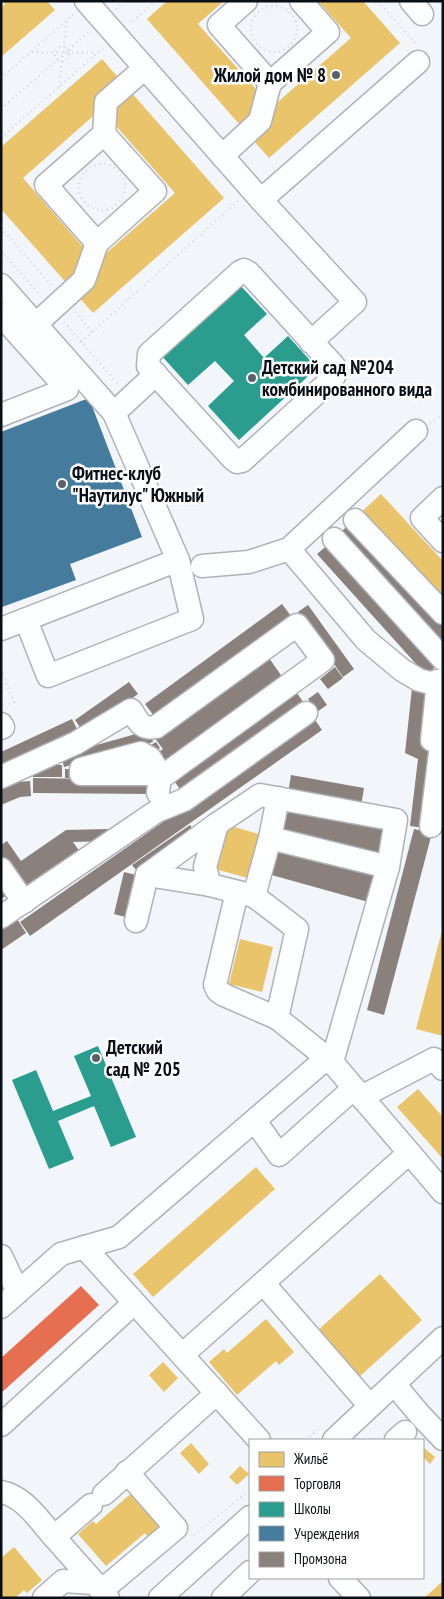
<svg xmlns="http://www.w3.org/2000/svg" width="444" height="1599" font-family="'PT Sans Narrow',sans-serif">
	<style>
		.homes { fill: #e9c46a; fill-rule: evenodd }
		.shops { fill: #e76f51 }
		.schools { fill: #2a9d8f }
		.public { fill: #457b9d }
		.industry { fill: #8a817c }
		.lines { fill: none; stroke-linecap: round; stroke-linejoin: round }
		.minor-casing { stroke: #afb2b9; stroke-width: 25 }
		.path { stroke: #d7d7d9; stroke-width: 2.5; stroke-dasharray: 1 4; stroke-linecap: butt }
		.minor { stroke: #fdfefe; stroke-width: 22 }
		.poi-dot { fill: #5b5f66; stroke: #fff; stroke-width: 2 }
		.labels { text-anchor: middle; stroke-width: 5; stroke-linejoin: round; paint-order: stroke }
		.poi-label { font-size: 19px; font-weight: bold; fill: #0a0e16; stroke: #fff; text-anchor: start }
	</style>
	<rect width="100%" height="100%" fill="#f2f5fa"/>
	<g class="homes">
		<path d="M2 1H47L55 10 1 57V8L5 4Z"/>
		<path d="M167 1H224L198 24 272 107 351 38 318 1H363L400 43 269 158 147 19Z"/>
		<path d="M102 59 224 198 93 313 1 209V147ZM101 109 175 193 96 262 23 178Z"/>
		<path d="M381 494 443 561V606L358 515Z"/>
		<path d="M227 825 262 835 251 879 215 869Z"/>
		<path d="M442 931H443V1036L416 1029Z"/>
		<path d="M240 939 273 947 262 992 229 984Z"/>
		<path d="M418 1089 443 1117V1159L397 1107Z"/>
		<path d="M256 1167 275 1189 153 1297 133 1274Z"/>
		<path d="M380 1274 422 1320 358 1378 316 1332Z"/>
		<path d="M266 1319 294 1352 279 1365 276 1361 237 1395 209 1362 224 1349 227 1353Z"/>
		<path d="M163 1362 178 1378 164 1392 149 1375Z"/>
		<path d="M191 1443 209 1464 199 1474 180 1453Z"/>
		<path d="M424 1448 435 1457 430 1464 423 1457Z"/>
		<path d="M240 1466 249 1474 237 1485 229 1477Z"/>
		<path d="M135 1490 163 1524 148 1537 145 1533 106 1566 78 1534 93 1521 96 1524Z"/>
		<path d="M14 1547 42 1580 27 1593 24 1590 15 1598H1V1558Z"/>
		<path d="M443 1581V1598H424Z"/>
	</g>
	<path class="shops" d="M81 1286 99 1305 1 1393V1358Z"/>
	<g class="schools">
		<path d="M238 283 267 314 244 335 264 358 288 336 317 368 239 440 208 406 234 381 215 361 188 385 160 354Z"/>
		<path d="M98 1046 136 1137 111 1147 94 1106 58 1121 74 1159 49 1169 12 1080 36 1070 53 1111 91 1096 74 1056Z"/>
	</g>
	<path class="public" d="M89 398 142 537 70 564 76 580 2 607 1 432Z"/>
	<g class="industry">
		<path d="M350 524 443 625V652L336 536Z"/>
		<path d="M330 543 439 664 426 675 317 554Z"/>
		<path d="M282 604 294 620 157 720 145 704Z"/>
		<path d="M308 605 354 669 343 677 298 612Z"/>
		<path d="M267 655 285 681 165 768 154 755 163 749 154 737Z"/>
		<path d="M335 667 343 678 328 689 320 679Z"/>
		<path d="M129 682 138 694 84 733 75 720Z"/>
		<path d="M412 688 427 690 420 745 434 751 424 828 410 826 418 759 405 753Z"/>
		<path d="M294 689 304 703 182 792 172 778Z"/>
		<path d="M318 692 327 705 317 712 308 699Z"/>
		<path d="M313 717 322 730 30 936 20 922Z"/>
		<path d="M72 719 79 733 1 769V752Z"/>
		<path d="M150 730 153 742 64 767 61 755Z"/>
		<path d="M156 742 160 748 150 754 146 748Z"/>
		<rect x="33" y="765" width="29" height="12"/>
		<rect x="65" y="769" width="14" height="9"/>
		<path d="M291 775 364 788 361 806 288 793Z"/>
		<path d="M33 778 153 780V794L33 793Z"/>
		<path d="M30 781 31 796 20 797 1 805V789L18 782Z"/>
		<path d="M284 807 388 827 383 854 279 834Z"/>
		<path d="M190 825 198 836 141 876 132 865Z"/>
		<path d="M109 829 110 841 73 842 83 856 25 897 1 863V845L7 841 21 861 66 830Z"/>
		<path d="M414 829 432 833 384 1015 367 1010Z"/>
		<path d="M276 847 380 877 372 903 268 874Z"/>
		<path d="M124 872 140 876 129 918 114 914Z"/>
		<path d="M1 887 7 895 1 899Z"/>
		<path d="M17 919 26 933 1 950V930Z"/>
	</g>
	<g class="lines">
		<g class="minor-casing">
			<g id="minor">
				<path d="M86 1 261 200 355 302 311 342"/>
				<path d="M246 1 219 25 270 83 328 32 301 1"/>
				<path d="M411 1 422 14"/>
				<path d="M104 134 155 191 97 243 46 185 104 134 106 102 145 68"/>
				<path d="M222 156 260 121 270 83"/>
				<path d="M261 200 418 62"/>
				<path d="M244 270 249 273 334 366 336 372 333 378 242 461 237 462 233 459 148 366 149 354 240 272Z"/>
				<path d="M1 285 114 413 178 560 192 619 48 676 26 620"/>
				<path d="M1 315 67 389 1 415"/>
				<path d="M36 324 84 280 97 243"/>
				<path d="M114 413 156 374"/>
				<path d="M443 498 422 518 443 541"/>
				<path d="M355 520 443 613"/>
				<path d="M334 539 443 659"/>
				<path d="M289 549 366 640 402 670 419 680 430 683 443 680"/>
				<path d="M202 566 249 562 289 549 416 431"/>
				<path d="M1 629 178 560"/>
				<path d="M1 724 3 727 1 728"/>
				<path d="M1 777 76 743 131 710C138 721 141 730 156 727L297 625 323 660 159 779"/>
				<path d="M158 793 160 774 150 758 141 753 81 769V774H160"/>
				<path d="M217 824 260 795 396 820 388 867 332 1062 354 1088 279 1155 255 1121"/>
				<path d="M431 826 441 745 432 740 438 681"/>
				<path d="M270 838 388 867"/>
				<path d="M1 869 24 902"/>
				<path d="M147 875 210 885"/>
				<path d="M237 892 215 985 218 991 224 995 277 1018"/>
				<path d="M254 896 270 838 278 798"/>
				<path d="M1 917 157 811 184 800 306 713"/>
				<path d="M136 921 147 875 217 824 205 867 210 885 254 896 297 929 277 1018 332 1062"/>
				<path d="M354 1088 443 1192"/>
				<path d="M361 1097 434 1059 443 1069"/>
				<path d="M84 1247 259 1440"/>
				<path d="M1 1256 18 1292"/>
				<path d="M1 1307 61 1254 119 1237 321 1063 332 1062"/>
				<path d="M182 1355 263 1283"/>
				<path d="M394 1384 421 1416 443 1439"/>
				<path d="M370 1406 263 1283 409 1153"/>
				<path d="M1 1425 134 1303"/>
				<path d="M334 1440 443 1338"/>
				<path d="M396 1440 405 1432"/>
				<path d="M1 1492C24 1496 39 1520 54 1537"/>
				<path d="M104 1494 217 1393"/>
				<path d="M91 1505 54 1537 108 1598"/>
				<path d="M340 1578 359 1598"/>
				<path d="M101 1591 176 1528 127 1472"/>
				<path d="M44 1598 63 1581 94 1583"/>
				<path d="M160 1598 250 1517"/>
				<path d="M223 1598 250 1572"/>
			</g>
		</g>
		<g class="path">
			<path d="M378 1 415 43"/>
			<circle cx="274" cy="29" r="23"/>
			<path d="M116 9 124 1"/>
			<path d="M133 21 156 1"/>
			<circle cx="62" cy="54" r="7"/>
			<path d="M32 52 96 53"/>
			<path d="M1 78 74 14"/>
			<path d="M59 87 67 21"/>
			<path d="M1 109 89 32"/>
			<path d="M1 138 103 48"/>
			<circle cx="102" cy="187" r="23"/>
			<path d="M1 228 52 286"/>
			<path d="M1 251 40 295"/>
			<path d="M75 312 92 332"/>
			<path d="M64 322 118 384"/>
			<path d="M81 342 238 201"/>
			<path d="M430 423 443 415"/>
			<path d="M1 669 14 702 5 706"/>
			<path d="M306 1440 319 1428"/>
			<path d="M194 1535 250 1490"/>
		</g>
		<use href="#minor" class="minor"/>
	</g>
	<g class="poi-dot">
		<circle cx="336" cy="75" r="5"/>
		<circle cx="252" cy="378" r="5"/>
		<circle cx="62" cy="484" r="5"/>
		<circle cx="96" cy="1058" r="5"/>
	</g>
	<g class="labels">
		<g class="poi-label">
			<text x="326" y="82" text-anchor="end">Жилой дом № 8</text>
			<text x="262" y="374">Детский сад №204<tspan x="262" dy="22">комбинированного вида</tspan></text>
			<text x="72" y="480">Фитнес-клуб<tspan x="72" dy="22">"Наутилус" Южный</tspan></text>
			<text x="106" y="1054">Детский<tspan x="106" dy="22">сад № 205</tspan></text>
		</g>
	</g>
	<rect width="444" height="1599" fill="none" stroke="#0a0e16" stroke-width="5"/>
	<rect x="249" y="1439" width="175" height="140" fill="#ffffff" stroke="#9d9fa2"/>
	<rect x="259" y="1452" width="25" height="15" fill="#e9c46a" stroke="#9d9fa2"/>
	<text x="294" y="1464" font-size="15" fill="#0a0e16">Жильё</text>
	<rect x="259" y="1476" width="25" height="15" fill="#e76f51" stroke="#9d9fa2"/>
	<text x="294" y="1489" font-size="15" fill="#0a0e16">Торговля</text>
	<rect x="259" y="1502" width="25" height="15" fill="#2a9d8f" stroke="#9d9fa2"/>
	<text x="294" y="1514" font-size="15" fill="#0a0e16">Школы</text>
	<rect x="259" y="1526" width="25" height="15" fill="#457b9d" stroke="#9d9fa2"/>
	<text x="294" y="1539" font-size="15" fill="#0a0e16">Учреждения</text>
	<rect x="259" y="1552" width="25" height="15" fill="#8a817c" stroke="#9d9fa2"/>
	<text x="294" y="1564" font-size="15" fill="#0a0e16">Промзона</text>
</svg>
